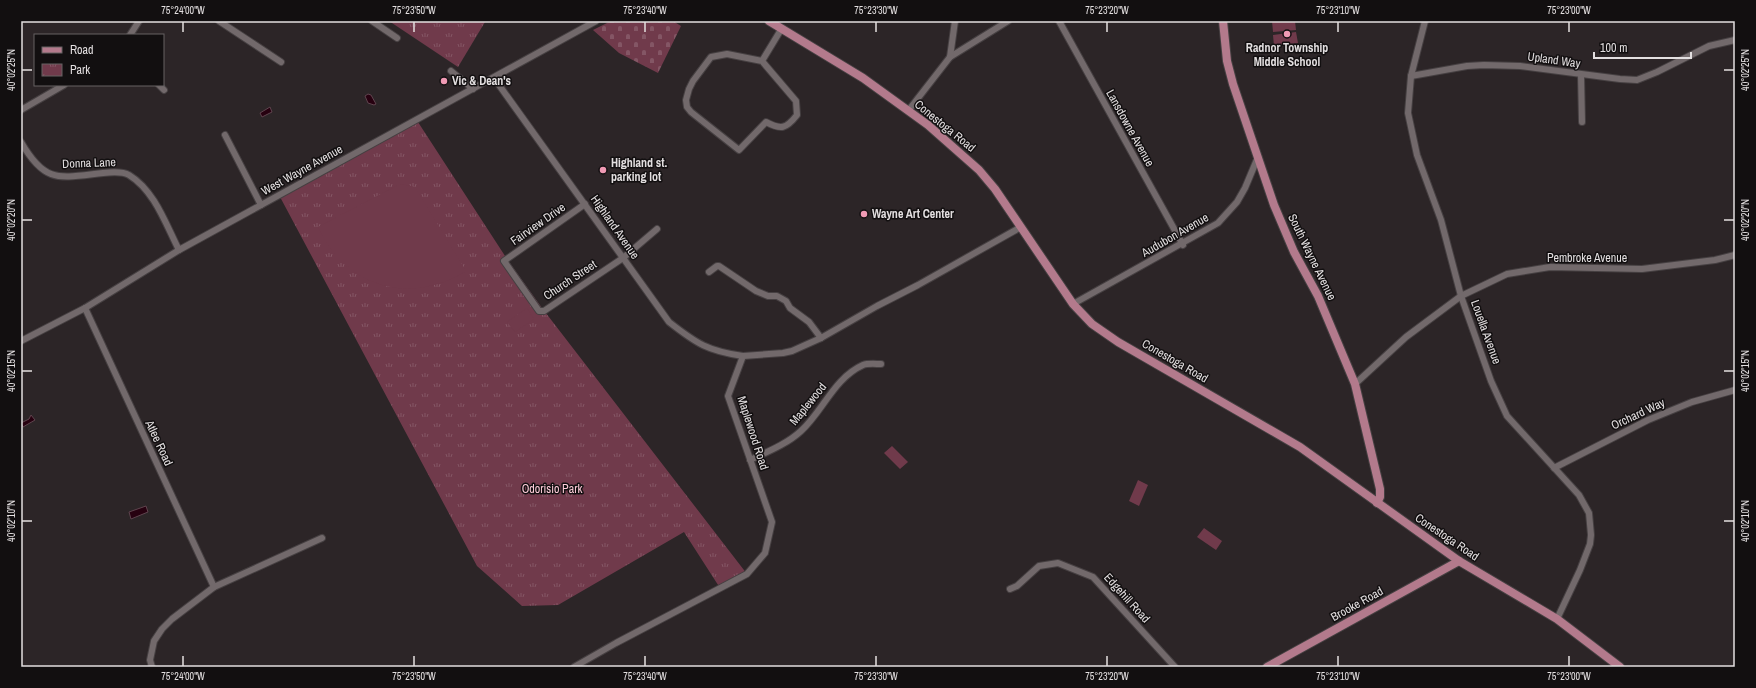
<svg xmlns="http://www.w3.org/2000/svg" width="1756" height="688" font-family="'Archivo Narrow',sans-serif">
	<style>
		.cemetery { fill: url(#cemetery-stones) }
		.park { fill: url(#park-tufts) }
		.pitch { fill: #703a4b }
		.water { fill: #270110; stroke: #5f444e }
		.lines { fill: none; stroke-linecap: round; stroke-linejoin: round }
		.minor-casing { stroke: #464042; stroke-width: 8 }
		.major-casing { stroke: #464042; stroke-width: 10 }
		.minor { stroke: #72696b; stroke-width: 6 }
		.major { stroke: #b37a8c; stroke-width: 8 }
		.ticks { fill: none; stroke: #e3dfe0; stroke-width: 1.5 }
		.poi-dot { fill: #f09ab4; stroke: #120f10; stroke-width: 1.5 }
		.labels { text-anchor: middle; stroke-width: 3; stroke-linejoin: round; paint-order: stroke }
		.poi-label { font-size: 12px; font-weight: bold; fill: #e3dfe0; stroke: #120f10; text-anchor: start }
		.street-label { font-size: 12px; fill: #e3dfe0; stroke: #120f10 }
		.park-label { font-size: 12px; fill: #fdccd9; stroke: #120f10 }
		.neatline { fill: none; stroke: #e3dfe0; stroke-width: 1.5 }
		.ticks-label { font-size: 10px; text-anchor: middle; fill: #e3dfe0 }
	</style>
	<defs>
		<pattern id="cemetery-stones" width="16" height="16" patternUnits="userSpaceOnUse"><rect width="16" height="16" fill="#703a4b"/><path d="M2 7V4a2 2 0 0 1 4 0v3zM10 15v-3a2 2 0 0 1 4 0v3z" fill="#845665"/></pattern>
		<pattern id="park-tufts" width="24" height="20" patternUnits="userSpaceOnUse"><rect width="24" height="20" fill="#703a4b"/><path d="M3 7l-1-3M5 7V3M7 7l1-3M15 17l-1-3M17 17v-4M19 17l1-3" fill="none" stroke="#845665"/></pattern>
	</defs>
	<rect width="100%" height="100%" fill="#2c2527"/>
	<path class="cemetery" d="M611 21H673L681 26 658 73 619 53 593 30Z"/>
	<g class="park">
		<path d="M389 21H482L485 22 458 67Z"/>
		<path d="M416 119 507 259 542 308 747 574 720 588 684 532 558 605 522 606 477 566 279 195Z"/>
	</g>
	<g class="pitch">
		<path d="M1272 21H1295L1296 30 1273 32Z"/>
		<path d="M1296 32 1298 43 1274 46 1273 35Z"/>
		<path d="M400 184 412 186 416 189 466 271C410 306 345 287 318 227Z"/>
		<path d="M527 308 534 319 515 332 507 322Z"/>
		<path d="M892 446 908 462 900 469 884 453Z"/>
		<path d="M1138 480 1148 485 1139 506 1129 501Z"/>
		<path d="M1204 528 1222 541 1216 550 1197 537Z"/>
	</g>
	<g class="water">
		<path d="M368 94 371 95 376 104 374 105 368 103 365 96Z"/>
		<path d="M270 107 272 112 262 117 260 113Z"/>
		<path d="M31 415 35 420 23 427 21 423 29 419Z"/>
		<path d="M146 506 148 512 131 519 129 512Z"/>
	</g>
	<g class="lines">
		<g class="minor-casing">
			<g id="minor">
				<path d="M219 21 281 62"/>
				<path d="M372 21 397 38"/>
				<path d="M1059 21 1183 245"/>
				<path d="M1425 21 1411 76 1408 113 1417 155 1441 220 1461 296 1491 381 1507 416 1579 495 1589 513 1591 535 1590 544 1580 570 1557 619"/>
				<path d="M130 35 139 21"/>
				<path d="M950 57 1008 21"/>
				<path d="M762 61 796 101 797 115C786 129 781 130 766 122L739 150 691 112 687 107 686 100 689 89 693 81 711 57 727 54 762 61 782 28"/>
				<path d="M451 71 473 89"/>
				<path d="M1581 75 1582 122"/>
				<path d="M1411 76 1467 66 1484 65 1520 66 1620 79 1637 80 1657 72 1709 46 1735 40"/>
				<path d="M494 78 669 322C697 344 708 351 743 356"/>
				<path d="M159 85 164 90"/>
				<path d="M21 110 64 85"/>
				<path d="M908 111 950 57 955 21"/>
				<path d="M225 135 261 205"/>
				<path d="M21 142C45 184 59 178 103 173 111 172 122 171 129 175 155 191 166 225 179 250"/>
				<path d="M585 204 504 261 539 311H544L623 258 657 229"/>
				<path d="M709 272 717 266H719L756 291 768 296H777L786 301 790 308 809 322 821 338"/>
				<path d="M1073 304 1218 223 1237 202 1245 188 1258 157"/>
				<path d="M85 308 214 587"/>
				<path d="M21 341 85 308 179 250 596 21"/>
				<path d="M1355 384 1406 337 1461 296 1507 274 1550 267 1642 269 1715 260 1735 255"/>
				<path d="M750 460C767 452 787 444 801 431 823 411 834 378 863 365 868 363 876 364 881 364"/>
				<path d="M1554 468 1648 420 1692 402 1735 390"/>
				<path d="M1010 589 1017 586 1039 566 1058 563 1093 577 1175 667"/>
				<path d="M152 667 150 660 154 641 162 629 172 619 214 587 322 538"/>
				<path d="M574 667 616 643 747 574 765 553 772 522 728 396 743 356 783 353 792 351 821 338 877 306 918 285 1021 227"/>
			</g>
		</g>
		<g class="major-casing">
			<g id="major">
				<path d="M769 21 863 78 928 125 979 170 995 189 1073 304 1092 324 1118 342 1300 447 1459 561 1557 619 1620 667"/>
				<path d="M1223 21 1227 61 1233 84 1274 205 1294 252 1318 296 1355 384 1380 489V497L1377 503"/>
				<path d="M1267 667 1459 561"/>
			</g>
		</g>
		<use href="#minor" class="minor"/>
		<use href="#major" class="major"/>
	</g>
	<path class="ticks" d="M183 22V32M414 22V32M645 22V32M876 22V32M1107 22V32M1338 22V32M1569 22V32M22 70H32M1724 70H1734M22 220H32M1724 220H1734M22 371H32M1724 371H1734M22 521H32M1724 521H1734M183 656V666M414 656V666M645 656V666M876 656V666M1107 656V666M1338 656V666M1569 656V666"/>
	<g class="poi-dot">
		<circle cx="1287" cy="34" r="4"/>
		<circle cx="444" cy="81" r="4"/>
		<circle cx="603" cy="170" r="4"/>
		<circle cx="864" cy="214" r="4"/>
	</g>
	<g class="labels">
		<g class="poi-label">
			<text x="1287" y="52" text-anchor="middle">Radnor Township<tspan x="1287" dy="14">Middle School</tspan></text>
			<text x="452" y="85">Vic &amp; Dean's</text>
			<text x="611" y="167">Highland st.<tspan x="611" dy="14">parking lot</tspan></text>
			<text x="872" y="218">Wayne Art Center</text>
		</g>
		<g class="street-label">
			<text transform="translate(1554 60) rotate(8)" y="4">Upland Way</text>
			<text transform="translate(945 126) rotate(39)" y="4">Conestoga Road</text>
			<text transform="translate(1130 128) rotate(61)" y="4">Lansdowne Avenue</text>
			<text transform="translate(89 163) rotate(-2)" y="4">Donna Lane</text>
			<text transform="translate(302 170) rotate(-29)" y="4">West Wayne Avenue</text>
			<text transform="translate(538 224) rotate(-35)" y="4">Fairview Drive</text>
			<text transform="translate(615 227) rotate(55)" y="4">Highland Avenue</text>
			<text transform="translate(1175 235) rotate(-30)" y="4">Audubon Avenue</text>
			<text transform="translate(1312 257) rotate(64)" y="4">South Wayne Avenue</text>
			<text x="1587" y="262">Pembroke Avenue</text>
			<text transform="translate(570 280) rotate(-34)" y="4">Church Street</text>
			<text transform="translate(1486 332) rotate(70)" y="4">Louella Avenue</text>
			<text transform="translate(1175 361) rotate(30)" y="4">Conestoga Road</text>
			<text transform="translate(808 404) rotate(-51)" y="4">Maplewood</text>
			<text transform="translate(1638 414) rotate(-25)" y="4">Orchard Way</text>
			<text transform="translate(753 433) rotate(72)" y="4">Maplewood Road</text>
			<text transform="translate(159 443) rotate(65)" y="4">Atlee Road</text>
			<text transform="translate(1447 537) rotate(34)" y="4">Conestoga Road</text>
			<text transform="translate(1127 598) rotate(48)" y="4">Edgehill Road</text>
			<text transform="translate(1357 604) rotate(-29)" y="4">Brooke Road</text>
		</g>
		<g class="park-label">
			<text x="552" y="493">Odorisio Park</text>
		</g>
	</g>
	<rect width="1756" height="688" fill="none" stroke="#120f10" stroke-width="44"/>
	<rect x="34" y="34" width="130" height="52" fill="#120f10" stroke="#666263"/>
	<rect x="42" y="47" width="20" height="6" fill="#b37a8c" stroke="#666263"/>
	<text x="70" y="54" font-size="12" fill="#e3dfe0">Road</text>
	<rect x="42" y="64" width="20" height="12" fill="url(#park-tufts)" stroke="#666263"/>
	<text x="70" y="74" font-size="12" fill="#e3dfe0">Park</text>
	<path d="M1594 52v6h97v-6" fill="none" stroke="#e3dfe0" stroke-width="2"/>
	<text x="1600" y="52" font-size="12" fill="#e3dfe0" stroke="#120f10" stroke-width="3" paint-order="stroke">100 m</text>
	<rect x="22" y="22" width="1712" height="644" class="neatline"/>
	<g class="ticks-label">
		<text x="183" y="14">75°24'00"W</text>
		<text x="414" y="14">75°23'50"W</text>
		<text x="645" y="14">75°23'40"W</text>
		<text x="876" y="14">75°23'30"W</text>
		<text x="1107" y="14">75°23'20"W</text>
		<text x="1338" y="14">75°23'10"W</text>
		<text x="1569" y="14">75°23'00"W</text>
		<text transform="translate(11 70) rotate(-90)" y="4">40°02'25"N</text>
		<text transform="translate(1745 70) rotate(-90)" y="4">40°02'25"N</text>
		<text transform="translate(11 220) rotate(-90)" y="4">40°02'20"N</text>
		<text transform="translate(1745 220) rotate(-90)" y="4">40°02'20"N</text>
		<text transform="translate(11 371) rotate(-90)" y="4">40°02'15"N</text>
		<text transform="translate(1745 371) rotate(-90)" y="4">40°02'15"N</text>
		<text transform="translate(11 521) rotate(-90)" y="4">40°02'10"N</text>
		<text transform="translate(1745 521) rotate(-90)" y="4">40°02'10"N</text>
		<text x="183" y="680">75°24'00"W</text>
		<text x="414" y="680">75°23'50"W</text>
		<text x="645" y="680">75°23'40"W</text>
		<text x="876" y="680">75°23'30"W</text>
		<text x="1107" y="680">75°23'20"W</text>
		<text x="1338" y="680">75°23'10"W</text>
		<text x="1569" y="680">75°23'00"W</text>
	</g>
</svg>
